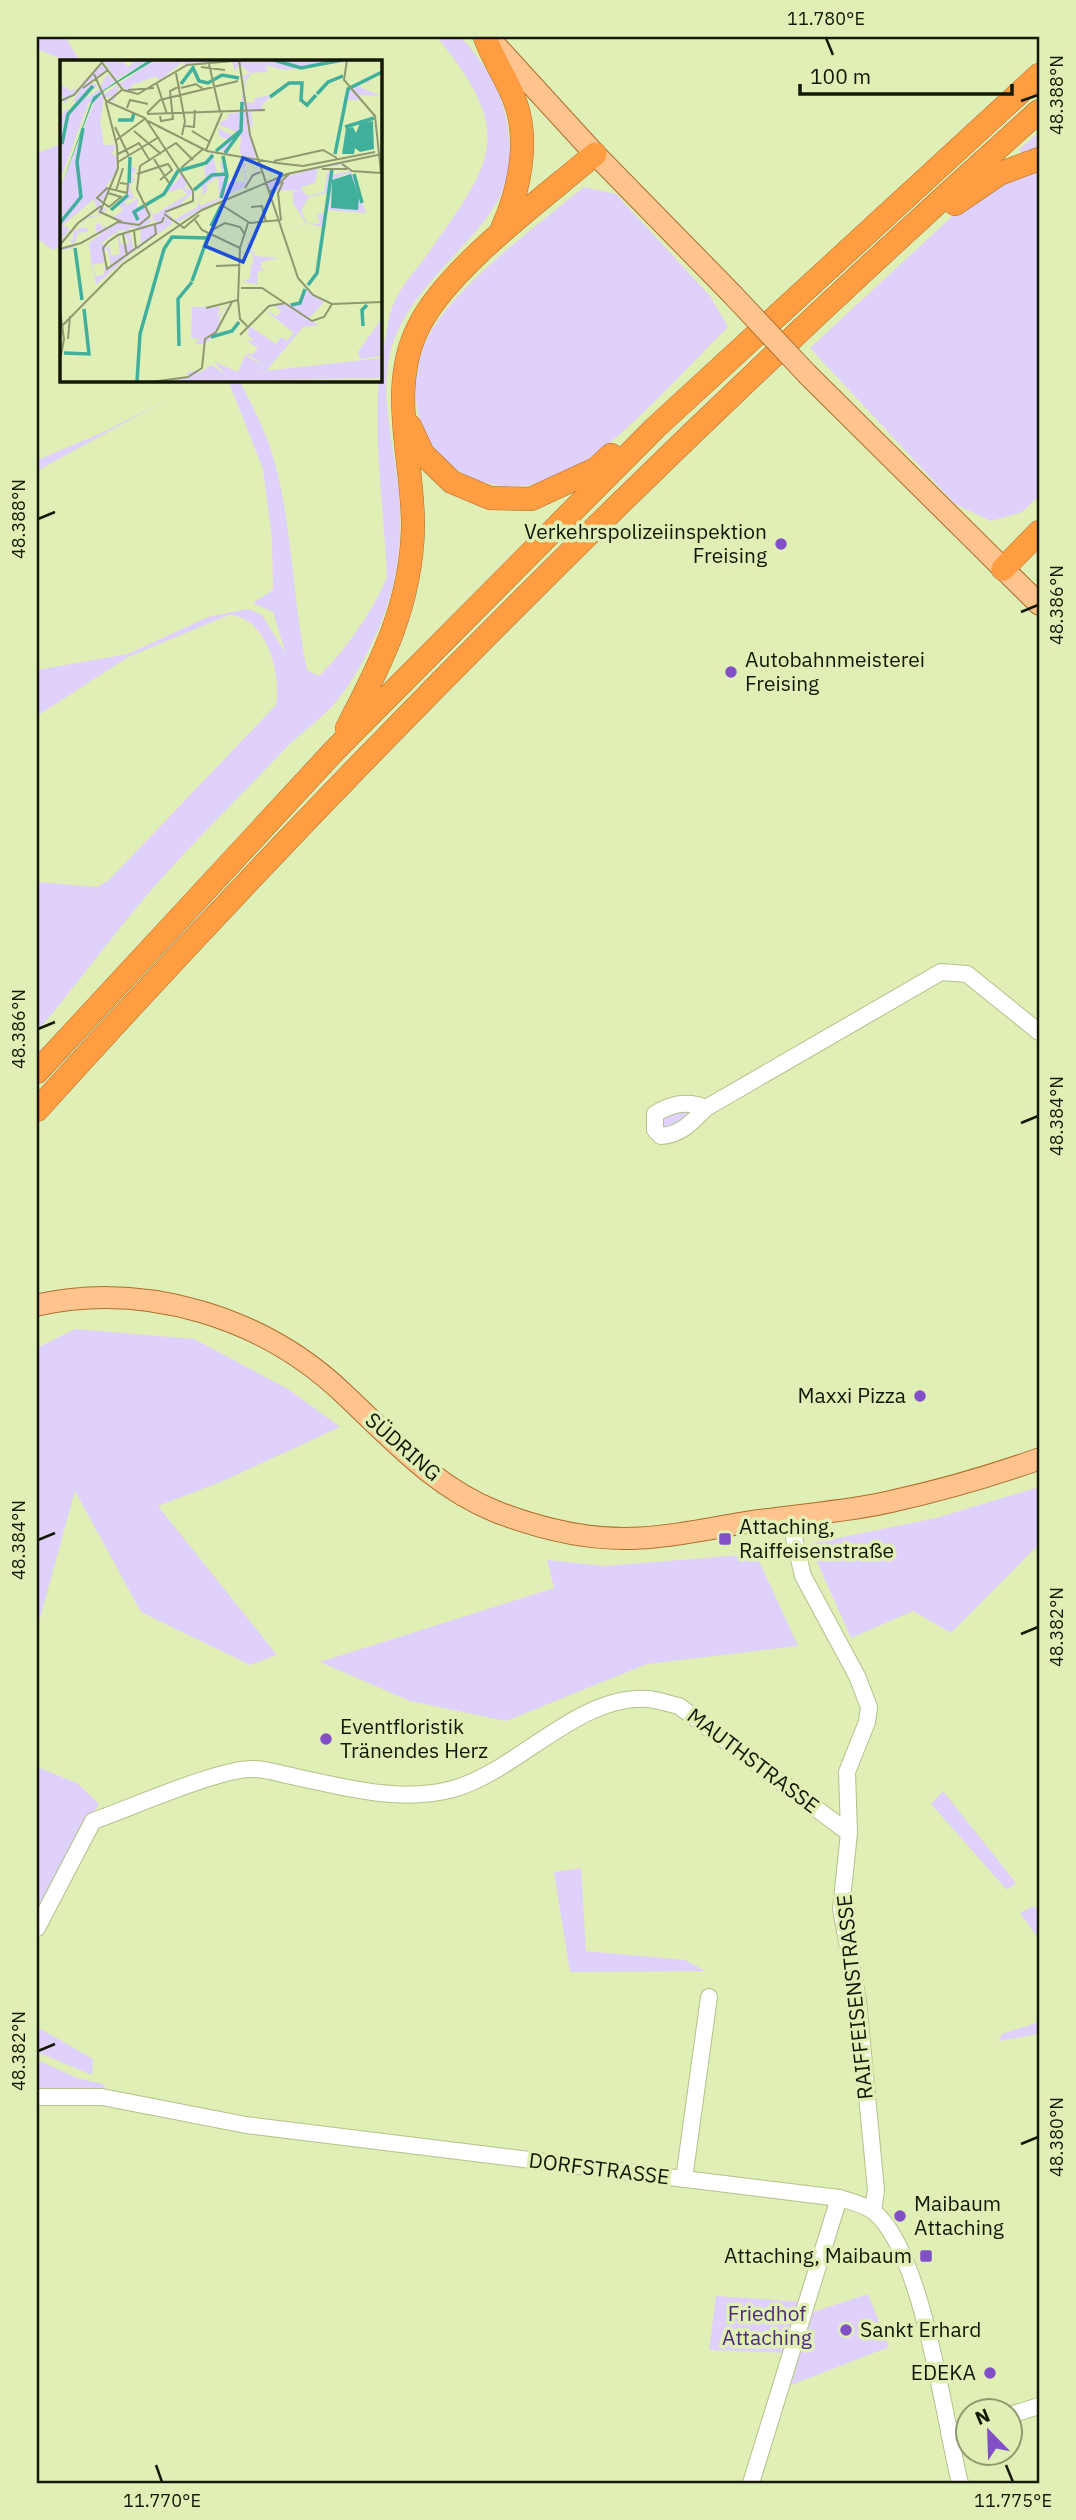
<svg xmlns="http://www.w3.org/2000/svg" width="1076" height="2520" font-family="'IBM Plex Sans',sans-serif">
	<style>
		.green { fill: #dfd1fb }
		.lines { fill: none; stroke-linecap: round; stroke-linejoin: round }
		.minor-casing { stroke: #b3c18a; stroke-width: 18 }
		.major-casing { stroke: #ad6e2d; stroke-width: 23 }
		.highway-casing { stroke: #ad6e2d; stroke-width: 24 }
		.minor { stroke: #fff; stroke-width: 16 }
		.major { stroke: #ffc48e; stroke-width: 21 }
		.highway { stroke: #ff9d43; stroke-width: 23 }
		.major-bridge-casing { stroke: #ad6e2d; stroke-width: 23; stroke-linecap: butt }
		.major-bridge { stroke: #ffc48e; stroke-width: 21 }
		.ticks { fill: none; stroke: #141804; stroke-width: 2.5 }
		.poi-dot { fill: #824fc7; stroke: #e0efb6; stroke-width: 2.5 }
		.labels { text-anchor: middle; stroke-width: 7; stroke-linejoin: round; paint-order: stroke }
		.poi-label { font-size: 21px; fill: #141804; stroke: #e0efb6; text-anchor: start }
		.street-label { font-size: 21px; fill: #141804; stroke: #e0efb6 }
		.park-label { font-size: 21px; fill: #4e2a7d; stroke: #e0efb6 }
		.inset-river { fill: none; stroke: #40b09d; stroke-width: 3.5 }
		.inset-road { fill: none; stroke: #8e996f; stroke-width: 2 }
		.view { fill: #1d4ed8; fill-opacity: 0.15; stroke: #1d4ed8; stroke-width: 3.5 }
		.inset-edge { fill: none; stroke: #141804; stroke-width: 3.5 }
		.neatline { fill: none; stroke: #141804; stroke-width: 2.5 }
		.ticks-label { font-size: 18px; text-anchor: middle; fill: #141804 }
	</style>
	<rect width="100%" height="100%" fill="#e0efb6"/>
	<g class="green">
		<path d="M37 37H65L80 61H67L37 49Z"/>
		<path d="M437 37H461C489 69 507 97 509 141 510 152 511 166 508 176 493 235 414 277 392 346 377 394 395 445 399 493 402 524 400 556 393 587 382 627 362 670 335 703 320 720 299 734 283 751 242 794 200 836 160 880 117 929 79 982 37 1032V882L97 887 109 880 276 705C282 674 266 616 229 615L128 657 37 716V670L128 654 208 617 248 609 262 615 286 654 273 612 253 603 273 590 272 539 263 469 228 380H239C251 403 264 428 272 453 293 522 292 599 307 670L319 676C347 649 371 613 387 578 384 502 369 419 384 344 387 332 388 315 394 303 401 286 416 270 427 255 493 161 517 135 437 37Z"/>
		<path d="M1039 132V149L1021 153 1019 150Z"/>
		<path d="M61 144V246L53 250 37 238V153Z"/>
		<path d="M1039 164V496L1022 512 991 521 955 504 810 348 973 197Z"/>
		<path d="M584 187 616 194 710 296 728 327C684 370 623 441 571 470 482 521 386 444 424 346 444 293 539 224 584 187Z"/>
		<path d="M168 399 37 471V461L44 457 104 432Z"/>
		<path d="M683 1110 687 1111V1117L669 1128 663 1127 660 1119Z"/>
		<path d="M75 1329 194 1339 288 1389 340 1427 223 1481 158 1506 277 1655 250 1665 141 1612 75 1491 37 1629V1348Z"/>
		<path d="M1039 1487V1544L951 1633 913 1611 851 1638 809 1544 936 1518Z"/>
		<path d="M756 1554 798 1646 647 1664 506 1721 410 1701 320 1662 554 1588 547 1560 604 1566Z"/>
		<path d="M37 1767 77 1783 99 1804 37 1912Z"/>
		<path d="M943 1791 1016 1883 1007 1890 931 1804Z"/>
		<path d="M581 1868 586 1951 685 1960 706 1971 570 1972 554 1872Z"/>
		<path d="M1034 1906 1039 1913V1939L1020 1913Z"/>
		<path d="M1039 2022V2034L999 2041 1002 2034Z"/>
		<path d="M37 2027 93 2059 92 2075 37 2052Z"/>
		<path d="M37 2060 77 2078 103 2084 106 2089H37Z"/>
		<path d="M868 2294 889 2347 791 2385 813 2312Z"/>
		<path d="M716 2296 804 2302 787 2353 709 2350Z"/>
	</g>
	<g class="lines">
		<g class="minor-casing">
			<g id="minor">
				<path d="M706 1108C688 1100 670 1104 655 1114V1130L661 1136C681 1135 692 1122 706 1108L941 972 967 974 1039 1032"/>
				<path d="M789 1516 803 1576 857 1676 869 1707 867 1722 847 1772 849 1833 841 1909 858 2001 876 2190 873 2211"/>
				<path d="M37 1928 93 1821C128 1809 222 1767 254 1769 268 1769 283 1775 296 1777 347 1788 401 1803 453 1789 518 1771 578 1694 648 1699 659 1700 669 1704 679 1706L849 1833"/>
				<path d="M37 2097H102L246 2125 839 2198C850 2201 863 2204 873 2211 923 2250 944 2420 960 2483"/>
				<path d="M684 2179 709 1997"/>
				<path d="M1010 2415 1039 2406"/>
				<path d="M949 2433 968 2428"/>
				<path d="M751 2483 839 2198"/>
			</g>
		</g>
		<g class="major-casing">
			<g id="major">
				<path d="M488 37 595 154 732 294"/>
				<path d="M808 375 1039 604"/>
				<path d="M37 1305C145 1281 263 1317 343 1393 391 1438 434 1487 497 1512 541 1529 592 1541 640 1538 682 1536 723 1525 764 1520 807 1514 851 1511 893 1501 943 1490 991 1476 1039 1459"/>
			</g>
		</g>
		<g class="highway-casing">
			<g id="highway">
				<path d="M485 37C493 60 507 79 515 101 530 141 519 192 502 229"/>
				<path d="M955 204 999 174 1039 159"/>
				<path d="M410 426 423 454 452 482 490 498 531 499 596 469 611 455"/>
				<path d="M1003 569 1039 532"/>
				<path d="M347 728C382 662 411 604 413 528 414 461 386 387 420 324 451 265 544 198 595 154"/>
				<path d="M37 1072 334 751 655 428 1039 75"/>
				<path d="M37 1110C353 760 688 426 1039 111"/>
			</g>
		</g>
		<use href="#minor" class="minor"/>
		<use href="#major" class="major"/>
		<use href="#highway" class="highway"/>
		<g class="major-bridge-casing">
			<path id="major-bridge" d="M732 294 808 375"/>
		</g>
		<use href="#major-bridge" class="major-bridge"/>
	</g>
	<path class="ticks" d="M826 38 833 55M1021 101 1038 95M38 519 55 512M1021 612 1038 605M38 1029 55 1022M1021 1123 1038 1116M38 1540 55 1533M1021 1634 1038 1627M38 2051 55 2044M1021 2144 1038 2137M156 2465 162 2482M1006 2465 1013 2482"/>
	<g class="poi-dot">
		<circle cx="781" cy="544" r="7"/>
		<circle cx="731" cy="672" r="7"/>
		<circle cx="920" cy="1396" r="7"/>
		<rect x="718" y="1532" width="14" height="14" rx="3.5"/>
		<circle cx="326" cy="1739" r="7"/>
		<circle cx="900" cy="2216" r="7"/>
		<rect x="919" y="2249" width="14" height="14" rx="3.5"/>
		<circle cx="846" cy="2330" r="7"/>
		<circle cx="990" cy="2373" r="7"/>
	</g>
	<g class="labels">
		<g class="poi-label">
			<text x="767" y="539" text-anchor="end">Verkehrspolizeiinspektion<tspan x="767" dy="24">Freising</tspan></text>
			<text x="745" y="667">Autobahnmeisterei<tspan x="745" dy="24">Freising</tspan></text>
			<text x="906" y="1403" text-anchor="end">Maxxi Pizza</text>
			<text x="739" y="1534">Attaching,<tspan x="739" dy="24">Raiffeisenstraße</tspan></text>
			<text x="340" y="1734">Eventfloristik<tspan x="340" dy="24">Tränendes Herz</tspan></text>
			<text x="914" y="2211">Maibaum<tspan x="914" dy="24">Attaching</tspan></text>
			<text x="912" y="2263" text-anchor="end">Attaching, Maibaum</text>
			<text x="860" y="2337">Sankt Erhard</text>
			<text x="976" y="2380" text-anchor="end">EDEKA</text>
		</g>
		<g class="street-label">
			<text transform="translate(403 1447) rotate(41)" y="7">SÜDRING</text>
			<text transform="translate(753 1761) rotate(37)" y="7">MAUTHSTRASSE</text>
			<text transform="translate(855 1997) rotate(-96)" y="7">RAIFFEISENSTRASSE</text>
			<text transform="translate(599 2169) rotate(7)" y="7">DORFSTRASSE</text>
		</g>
		<g class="park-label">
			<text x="767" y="2321">Friedhof<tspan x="767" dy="24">Attaching</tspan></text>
		</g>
	</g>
	<g transform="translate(60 60)">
		<rect width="322" height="322" fill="#e0efb6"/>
		<path d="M46 0H61L57 5 63 1 68 7 76 0H89L56 20 45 2 46 10 25 25 35 23 38 27 31 30 26 39 39 29 47 14 55 21 28 44 0 121V86L7 74 0 77V66L7 68V67L0 65V57L8 47V53L17 43 14 40 9 46 21 29 4 43 0 24 11 31 16 27 12 33 24 23 22 19 25 22ZM95 0H179L123 5 124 1 99 21 97 16 72 25 70 32 79 34 67 31 60 24 54 41H48L52 36 44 38 40 61 44 85H57V96L56 86 52 94 57 97 56 113 46 126 50 130 40 146 47 149 39 156 46 168 60 161 53 158 63 150 59 145 67 135 70 105 77 110 72 115 75 121H69L73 122 69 127 74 138 65 141 66 146 78 138 77 148 84 145 90 160 94 158 86 146 94 155 127 135 122 128 105 133 120 117 119 111 128 122 124 128 130 132 125 127 130 129 129 124 136 139 134 141 130 143 135 138 131 134 120 144H129L107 152 114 160 137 147 143 130 140 125 146 119 144 108 150 102 125 111 123 110 145 102 152 92 158 116 163 115 160 103 164 102 167 122H184L185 112 172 113 185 111 179 103 185 102 180 92 181 78 178 75 168 89 170 96 159 89 168 80 159 76 158 68 175 77 179 73 158 64 169 57 167 54 180 52 184 21 186 19 180 17 190 13 179 4 175 12 172 2 305 0 224 10 206 5 208 12 191 13 185 23 184 42 193 43 195 38 212 35 201 46 204 52H191L193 67 188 66 196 99 184 98 185 103 186 118 184 126 192 114 197 111 196 100 198 112 184 127 116 163 109 157 113 163 75 191 76 188 74 172 76 185H81L80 169 100 163 93 160 82 168H69L70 171 57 170 61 184 70 183 64 174 70 173 74 191 36 225 34 211 36 216 44 215 45 205 51 208 48 190H44V188L45 186 48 189 49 183 51 196 60 194 57 172 40 184H45L43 189 45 203 33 204V217L29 183 42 173 31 177 37 173 35 167 38 162 44 169V165L39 156 27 158 20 168H28V172L18 173 13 188 0 191 14 184 7 178 0 185V129L35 40ZM158 117 159 138 141 146 138 139 148 130 146 125ZM34 139 39 155 27 157 17 171 13 169V180L3 178 10 169 3 165ZM310 18 309 23 301 22 300 27 321 36 298 35 302 40H285L290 27ZM279 102 286 109 281 105 258 108 255 123 241 127 243 132 248 136 264 132 268 110 271 115 291 111 306 153 267 150 268 131 266 133 249 137 241 150 247 163 260 164 257 154 264 153 262 167 247 163 227 173 246 163 233 143V132L238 130 211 131 206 122ZM288 113 299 137 298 147H270L272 120ZM190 180 195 196 219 198 201 202V209L207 210 198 211 197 224 183 222 190 218 191 203 193 207V193H187L193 190 187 184ZM246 229 264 242 248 259 259 265 243 267 207 310 193 312 322 298V318L105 322 128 317 127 313 140 309 138 314 151 305 165 314 154 302 178 312 185 295 206 307 186 293 193 294 198 288 187 281 194 280 188 275 189 266 216 284 221 277 227 281 234 273 205 250 217 256 221 251 214 245 240 243ZM169 243 160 257 157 275 144 284H134L140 279 131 278 132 247H160L157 258ZM322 258V296L300 299 298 292Z" fill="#dfd1fb" fill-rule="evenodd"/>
		<path d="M89 0H95L45 30 32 44 0 129 33 37ZM313 61 314 89 300 92 295 88 294 94H282L286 68 293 67 296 73 300 63ZM291 114 299 137 298 150 271 148 272 120Z" fill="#40b09d"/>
		<path class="inset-river" d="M214 0 241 8 282 0M121 24 133 8 139 21 148 23 162 15 179 18M257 34 268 22 283 16M210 37 229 23H242L241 40 247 45 256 35M58 60H72L74 53M285 67 314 58M2 84 8 54 33 26M156 91 180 71M165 93 181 71 182 42M275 94 288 29 322 12M294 114 302 143M69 123 70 97M134 130 152 115 167 114M161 138 167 116 163 96M51 150 68 135M78 160 74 152 104 134 118 111 146 103 153 95M0 163 21 137 17 102 23 68M151 166 161 146M15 188 22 240M132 221 149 174M248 225 257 213 272 109M231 245 240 243 245 229M303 266 302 250 307 245M151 277 172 271 179 262M119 286 118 239 132 222M4 293 29 294 24 249M77 322 80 274 104 189 112 177 148 178"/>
		<path class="inset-road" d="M40 0 63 30 78 34 127 5 185 0M179 0 190 75 238 218 253 235 272 244 322 242M287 0 284 20 315 56 321 113M149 4 160 52M141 7 165 10M116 13 125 61 122 75M34 14 46 41 85 58 133 131V141L105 152M97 24 107 54M23 28 48 10M121 28 136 24 143 29M68 30 94 28M0 41 14 35 44 0M67 48 70 40 88 44M87 53 100 40 178 21M87 54 205 50M100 56 101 61 113 59 110 31 120 26M88 61 147 91 217 103 243 106 315 92M125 66 134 67 135 50M55 67 69 96M74 71 101 94M132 71 150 82M55 81 86 58M146 90 162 53M58 94 79 83 90 101M94 99 109 123M214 101 263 90 277 98M58 102 99 77M282 104 292 111 321 113M121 108 143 89M262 109H287M77 114 108 104 112 110 100 120M185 128 193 115 201 112M56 131 63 108M48 133 61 137 49 147 37 138 47 128 67 133 68 124 60 123M209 133 229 114M160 144 190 163 221 160M191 147 202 146 206 162M104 154 124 168 139 155M90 156 77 129 80 106 116 83 133 100M135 160 142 170 180 188M221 160 218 133 223 122M62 162 40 152 58 108 57 86 46 43 63 29M74 171 76 188 47 209 43 188 48 182 58 175 102 162 104 157M150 171 165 163 180 167 185 175M63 174 67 196M0 185 18 163 41 146M77 188 96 174 95 165M0 189 21 183 58 162 79 165 90 156M156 206 179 205M181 228H202L252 261 264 257 272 244M178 240 180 259 187 266M146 248 178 240 180 188 188 163M0 251 4 279 0 301M0 268 63 204 142 150 227 114 322 94M180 275 209 246 226 243M8 279 10 256M91 322 128 317 142 308 145 279 156 272 172 242"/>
		<path class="view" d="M183 98 221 114 183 202 145 186Z"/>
		<rect width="322" height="322" class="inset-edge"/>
	</g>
	<rect width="1076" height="2520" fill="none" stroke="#e0efb6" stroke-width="77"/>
	<g transform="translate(989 2432) rotate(337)"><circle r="33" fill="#e0efb6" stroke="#8e996f" stroke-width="2"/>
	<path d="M0-5L12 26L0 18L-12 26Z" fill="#824fc7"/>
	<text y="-10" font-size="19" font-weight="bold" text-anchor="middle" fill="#141804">N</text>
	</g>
	<path d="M800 84v10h212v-10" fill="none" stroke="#141804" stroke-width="3.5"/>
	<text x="810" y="84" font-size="21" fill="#141804" stroke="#e0efb6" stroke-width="5" paint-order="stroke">100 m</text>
	<rect x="38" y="38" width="1000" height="2444" class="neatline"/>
	<g class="ticks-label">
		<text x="826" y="25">11.780°E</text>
		<text transform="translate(1057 95) rotate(-90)" y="6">48.388°N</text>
		<text transform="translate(19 519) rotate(-90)" y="6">48.388°N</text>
		<text transform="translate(1057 605) rotate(-90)" y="6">48.386°N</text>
		<text transform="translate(19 1029) rotate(-90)" y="6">48.386°N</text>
		<text transform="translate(1057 1116) rotate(-90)" y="6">48.384°N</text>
		<text transform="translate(19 1540) rotate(-90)" y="6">48.384°N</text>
		<text transform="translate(1057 1627) rotate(-90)" y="6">48.382°N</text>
		<text transform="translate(19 2051) rotate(-90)" y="6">48.382°N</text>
		<text transform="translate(1057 2137) rotate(-90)" y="6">48.380°N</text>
		<text x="162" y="2507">11.770°E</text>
		<text x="1013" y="2507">11.775°E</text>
	</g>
</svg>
